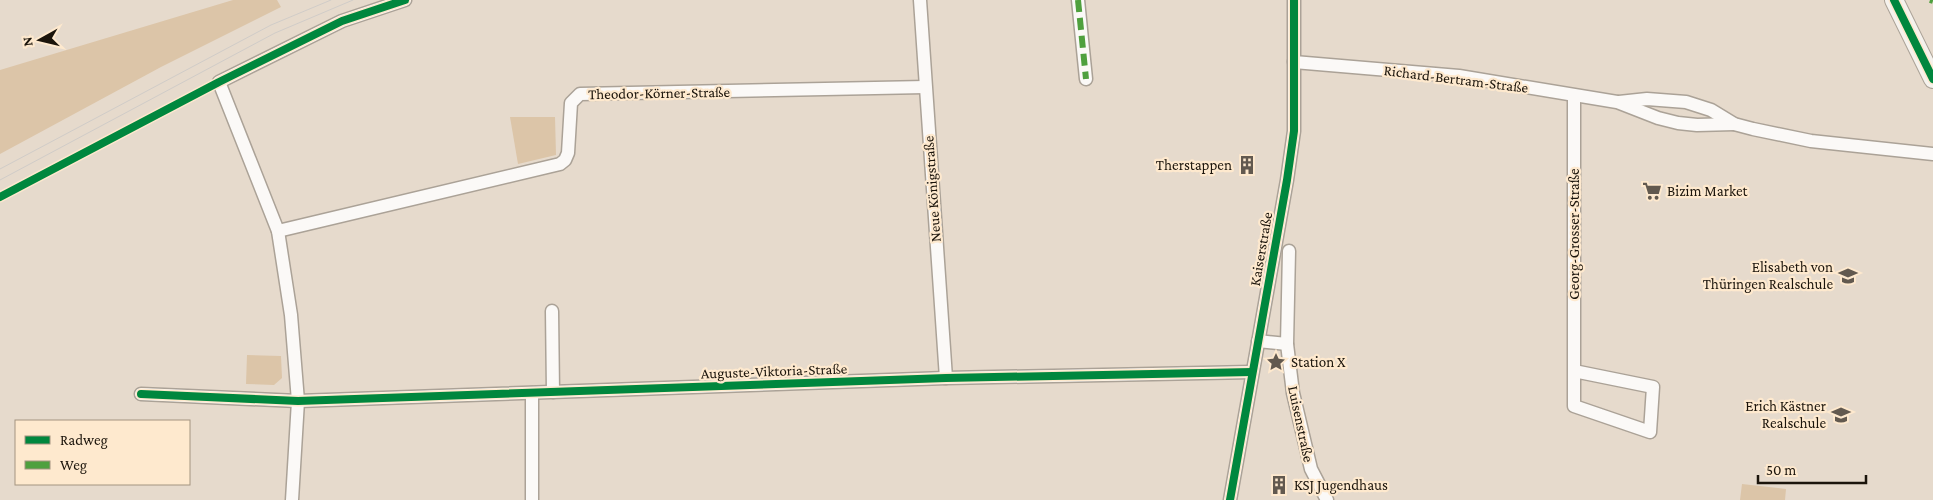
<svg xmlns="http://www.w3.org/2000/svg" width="1933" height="500" font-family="'Crimson Pro',serif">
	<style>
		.green { fill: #dcc5a8 }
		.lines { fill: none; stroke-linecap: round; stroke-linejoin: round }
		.minor-casing { stroke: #aba297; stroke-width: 15 }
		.secondary-casing { stroke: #aba297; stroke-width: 20 }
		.minor { stroke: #fbf9f7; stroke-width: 12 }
		.secondary { stroke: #f5f2ed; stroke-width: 18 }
		.tram { stroke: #d0ccc8; stroke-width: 1 }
		.quiet { stroke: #4fa03e; stroke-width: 6; stroke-dasharray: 12 6; stroke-linecap: butt }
		.cycleway-casing { stroke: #fee9ce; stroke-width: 11 }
		.cycleway { stroke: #00873e; stroke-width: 8 }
		.labels { text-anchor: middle; stroke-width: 4.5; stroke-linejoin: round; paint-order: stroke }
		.street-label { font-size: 15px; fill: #1b140b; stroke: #fee9ce }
		.poi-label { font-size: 15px; fill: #1b140b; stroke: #fee9ce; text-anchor: end }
	</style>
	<rect width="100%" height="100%" fill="#e6dacc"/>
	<g class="green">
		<path d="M233 0H277L281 7 161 67 0 154V70Z"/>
		<path d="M510 117H555L556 155 518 164Z"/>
		<path d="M247 355 281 356 282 378 274 385 246 384Z"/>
		<path d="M1742 484 1786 489 1785 500H1740Z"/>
	</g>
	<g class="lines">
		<g class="minor-casing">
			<g id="minor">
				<path d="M920 0 946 378"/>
				<path d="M1078 0 1086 79"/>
				<path d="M1294 62 1459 76 1617 102 1658 118 1678 123 1697 125 1734 124"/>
				<path d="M1574 96V406L1650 432 1653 387 1574 371"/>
				<path d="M1619 102 1647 99 1686 102 1711 110 1734 124 1753 129 1811 141 1933 154"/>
				<path d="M278 231 560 164 565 160 568 153 571 103 580 94 925 87"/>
				<path d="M1289 251 1287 344 1293 393 1311 469 1327 500"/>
				<path d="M552 311 553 392"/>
				<path d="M1258 341 1287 344"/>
				<path d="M141 394 298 401 946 378 1252 372"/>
				<path d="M532 499V393"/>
				<path d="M292 500 298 401 291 315 278 231 219 82 342 21 405 0"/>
				<path d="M1230 500 1287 180 1294 131V0"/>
			</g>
		</g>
		<g class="secondary-casing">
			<path id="secondary" d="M1894 0 1933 79"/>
		</g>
		<use href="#minor" class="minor"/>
		<use href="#secondary" class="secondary"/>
		<g class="tram">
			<path d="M0 169 271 25 331 0"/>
			<path d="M0 180 275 33 353 0"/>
		</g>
		<g class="quiet">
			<path d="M1078 0 1086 79"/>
			<path d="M1930 0 1933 1"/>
		</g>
		<g class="cycleway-casing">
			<g id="cycleway">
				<path d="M1894 0 1933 79"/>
				<path d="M0 197 219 82 342 21 405 0"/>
				<path d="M141 394 298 401 946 378 1252 372"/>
				<path d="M1230 500 1287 180 1294 131V0"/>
			</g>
		</g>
		<use href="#cycleway" class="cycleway"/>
	</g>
	<defs>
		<g id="building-bare" transform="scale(1.5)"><path d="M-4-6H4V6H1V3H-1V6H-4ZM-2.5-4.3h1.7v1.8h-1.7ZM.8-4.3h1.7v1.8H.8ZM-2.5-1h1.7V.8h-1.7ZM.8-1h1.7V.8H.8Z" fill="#62594f" stroke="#fee9ce" stroke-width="2.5" paint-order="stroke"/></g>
		<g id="supermarket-bare" transform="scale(1.5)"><path d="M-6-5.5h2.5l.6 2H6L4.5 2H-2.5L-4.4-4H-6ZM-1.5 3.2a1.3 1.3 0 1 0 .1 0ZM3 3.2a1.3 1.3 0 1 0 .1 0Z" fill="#62594f" stroke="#fee9ce" stroke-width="2.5" paint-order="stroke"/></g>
		<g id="school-bare" transform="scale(1.5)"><path d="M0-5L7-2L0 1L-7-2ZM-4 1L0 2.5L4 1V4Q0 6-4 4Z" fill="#62594f" stroke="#fee9ce" stroke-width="2.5" paint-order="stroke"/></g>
		<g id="sight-bare" transform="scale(1.5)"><path d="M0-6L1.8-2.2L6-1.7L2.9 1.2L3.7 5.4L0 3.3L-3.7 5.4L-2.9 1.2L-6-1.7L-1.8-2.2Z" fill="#62594f" stroke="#fee9ce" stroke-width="2.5" paint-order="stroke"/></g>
	</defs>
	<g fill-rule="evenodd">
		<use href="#building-bare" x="1247" y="165"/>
		<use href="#supermarket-bare" x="1652" y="191"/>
		<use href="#school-bare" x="1848" y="276"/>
		<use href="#sight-bare" x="1276" y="362"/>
		<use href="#school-bare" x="1841" y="415"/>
		<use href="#building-bare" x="1279" y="485"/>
	</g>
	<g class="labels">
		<g class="street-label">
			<text transform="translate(1456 79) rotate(7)" y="5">Richard-Bertram-Straße</text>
			<text transform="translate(659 93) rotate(-1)" y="5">Theodor-Körner-Straße</text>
			<text transform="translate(932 189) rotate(-94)" y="5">Neue Königstraße</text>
			<text transform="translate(1574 234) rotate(-90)" y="5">Georg-Grosser-Straße</text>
			<text transform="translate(1261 249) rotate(-80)" y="5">Kaiserstraße</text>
			<text transform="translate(774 371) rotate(-2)" y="5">Auguste-Viktoria-Straße</text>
			<text transform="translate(1301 424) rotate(78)" y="5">Luisenstraße</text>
		</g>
		<g class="poi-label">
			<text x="1232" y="170">Therstappen</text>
			<text x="1667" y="196" text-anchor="start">Bizim Market</text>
			<text x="1833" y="272">Elisabeth von<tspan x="1833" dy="17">Thüringen Realschule</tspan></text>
			<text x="1291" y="367" text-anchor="start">Station X</text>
			<text x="1826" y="411">Erich Kästner<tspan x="1826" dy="17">Realschule</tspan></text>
			<text x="1294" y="490" text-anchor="start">KSJ Jugendhaus</text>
		</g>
	</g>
	<rect x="15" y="420" width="175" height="65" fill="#fee9ce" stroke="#a39480"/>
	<rect x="25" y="436" width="25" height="8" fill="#00873e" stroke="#a39480"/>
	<text x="60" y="445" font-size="15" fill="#1b140b">Radweg</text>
	<rect x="25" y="461" width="25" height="8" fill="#4fa03e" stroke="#a39480"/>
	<text x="60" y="470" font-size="15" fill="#1b140b">Weg</text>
	<g transform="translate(40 40) rotate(262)" stroke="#fee9ce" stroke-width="4" paint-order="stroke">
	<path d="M0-4L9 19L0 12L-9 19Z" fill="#1b140b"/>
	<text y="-8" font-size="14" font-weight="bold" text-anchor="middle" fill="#1b140b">N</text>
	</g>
	<path d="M1758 475v8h108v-8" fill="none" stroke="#1b140b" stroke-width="2.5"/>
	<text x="1766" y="475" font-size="15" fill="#1b140b" stroke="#fee9ce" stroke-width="4" paint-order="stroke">50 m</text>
</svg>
